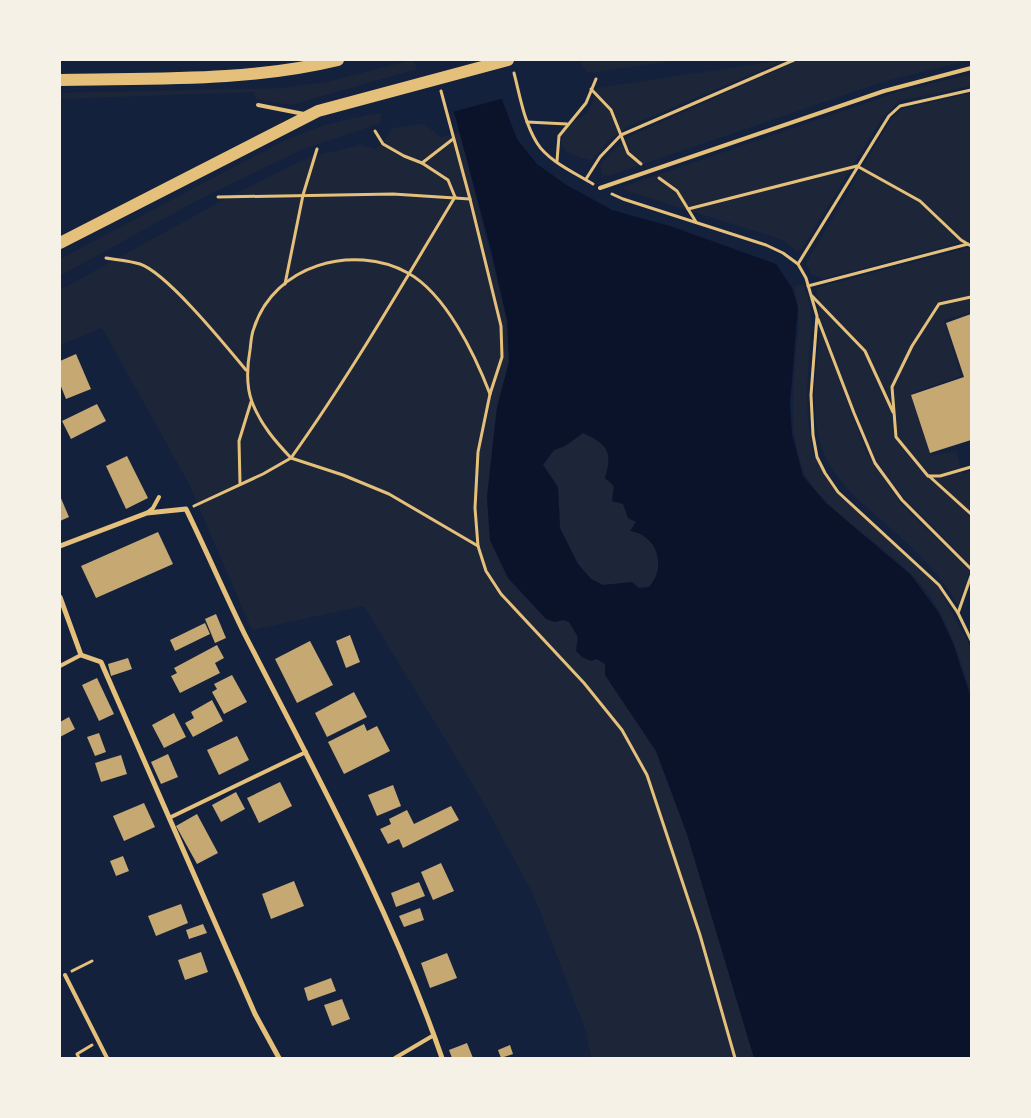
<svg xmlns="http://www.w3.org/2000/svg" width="1031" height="1118" font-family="'Alegreya Sans',sans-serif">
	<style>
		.green { fill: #1d2539 }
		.water { fill: #0b132b; fill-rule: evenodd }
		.pier { fill: #14213d }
		.building { fill: #c6a872 }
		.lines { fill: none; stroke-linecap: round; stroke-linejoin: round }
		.path { stroke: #e5c07b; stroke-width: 3 }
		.service { stroke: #e5c07b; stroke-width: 4 }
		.minor { stroke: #e5c07b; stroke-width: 5 }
		.primary { stroke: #e5c07b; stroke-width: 12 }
	</style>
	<rect width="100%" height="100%" fill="#14213d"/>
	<g class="green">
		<path d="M412 60H414L417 69 291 105 256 99 254 92 60 99V93L282 88 326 82Z"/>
		<path d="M587 60H680L588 73 580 62Z"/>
		<path d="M799 60H971L886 81 608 176 602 175 601 163 628 137Z"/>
		<path d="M777 61 776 64 627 127 608 141 592 160C574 156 550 151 568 127 573 120 584 117 589 110 593 103 595 95 597 88Z"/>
		<path d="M971 74V86L899 101 882 118 802 249 796 251 783 240 624 190 625 186 898 92Z"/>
		<path d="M971 93V240L823 279 812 275 806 263 891 119 902 109Z"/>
		<path d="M377 113 381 114V123L303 149 194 202 60 276V259L285 140 324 125Z"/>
		<path d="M424 124 441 137 460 133 507 320 509 362 497 407 487 497 490 540 508 578 547 619 555 622 563 620 569 621C574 630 581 638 576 647L601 660 605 664V675L656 751 687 834 754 1058H591L586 1031 534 896 482 800 364 606 252 630 188 482 102 328 60 345V290L227 198 307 158 360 145 376 149 388 136 392 128Z"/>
		<path d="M971 247V312L944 320 961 376 912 393 931 456 956 451 963 474 971 472V565L904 499 878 464 855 413 820 319 816 288Z"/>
		<path d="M803 284 810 305 811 325 807 390 808 422 813 452 830 483 937 585 971 648V693C957 650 944 605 910 573 883 546 819 506 805 474 790 441 792 401 795 366 797 334 803 320 794 287Z"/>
		<path d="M820 328 866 452 901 504 970 571 958 605C944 580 926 561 905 541 871 509 828 483 818 434 811 400 817 362 820 328Z"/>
		<path d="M583 433C607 444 613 452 605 478 616 487 626 504 628 518L636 522 635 526C639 531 642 532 647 537 662 550 662 574 648 588 632 588 619 582 603 585L591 579 578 564 560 528 558 487 543 465 554 450 565 446Z"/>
	</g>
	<path class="water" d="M440 60H487L517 139 537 164 565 184 612 210 673 227 776 264 792 288 798 307 790 404 792 434 803 476 826 503 911 575 939 613 953 643 971 698V1058H754L687 834 656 751 605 675V664L597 659 591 661 582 657 576 651 578 637 569 622 563 620 555 622 546 619 508 578 490 540 487 497 497 407 509 362 507 320 491 250ZM583 433C608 444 613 452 605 478L614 486 612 501 623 504 628 518 636 522 630 531C658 535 667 568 649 587L639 588 632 582 603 585 591 579 578 564 560 528 558 487 543 465 554 450 565 446Z"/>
	<path class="pier" d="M438 60H490L505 98 452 112Z"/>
	<g class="building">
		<path d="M971 314V440L930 453 911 395 964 377 946 323Z"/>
		<path d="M76 354 91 389 66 399 60 384V361Z"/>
		<path d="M97 404 106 421 71 439 62 421Z"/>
		<path d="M127 456 148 498 126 509 106 466Z"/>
		<path d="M60 496 69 517 60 521Z"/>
		<path d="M158 532 173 564 96 598 81 566Z"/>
		<path d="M216 614 226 638 215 643 205 619Z"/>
		<path d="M205 623 210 634 175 651 170 640Z"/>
		<path d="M350 635 360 662 346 668 336 641Z"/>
		<path d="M310 641 333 685 297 703 275 659Z"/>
		<path d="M217 645 224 658 215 663 220 673 180 693 171 676 177 673 174 668Z"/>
		<path d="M128 658 132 669 111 676 108 664Z"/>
		<path d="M232 675 247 702 224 714 212 692 217 689 214 684Z"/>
		<path d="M97 678 114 714 99 721 82 685Z"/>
		<path d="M354 692 367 717 327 737 315 713Z"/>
		<path d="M212 700 223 721 193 737 185 723 194 718 191 712Z"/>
		<path d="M174 713 186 737 164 748 152 725Z"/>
		<path d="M69 717 75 729 60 737V722Z"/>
		<path d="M364 724 367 731 377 726 390 751 344 774 328 742Z"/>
		<path d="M99 733 106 752 95 756 87 737Z"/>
		<path d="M237 736 249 760 219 775 207 750Z"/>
		<path d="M168 754 178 777 161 784 151 762Z"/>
		<path d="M121 755 127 774 101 782 95 763Z"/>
		<path d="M280 782 292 806 259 823 247 798Z"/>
		<path d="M393 785 401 806 377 816 368 795Z"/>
		<path d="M236 792 245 809 221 822 212 805Z"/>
		<path d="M144 803 155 827 124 841 113 816Z"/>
		<path d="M451 806 459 820 403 848 399 839 388 844 380 829 391 824 389 819 407 810 414 824Z"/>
		<path d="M197 814 218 853 197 864 176 826Z"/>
		<path d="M123 856 129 871 116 876 110 861Z"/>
		<path d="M441 863 454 891 433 900 421 872Z"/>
		<path d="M294 881 304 906 271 919 262 894Z"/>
		<path d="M419 882 425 896 396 907 391 893Z"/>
		<path d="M181 904 188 923 156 936 148 916Z"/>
		<path d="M420 908 424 920 404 927 399 916Z"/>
		<path d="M203 924 207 933 189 939 186 930Z"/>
		<path d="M201 952 208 972 185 980 178 960Z"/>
		<path d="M447 953 457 978 430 988 421 963Z"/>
		<path d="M331 978 336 991 308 1001 304 988Z"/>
		<path d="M342 999 350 1019 332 1026 324 1005Z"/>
		<path d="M467 1043 473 1058H452L449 1050Z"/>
		<path d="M510 1045 513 1054 501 1058 498 1050Z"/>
	</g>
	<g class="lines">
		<g class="path">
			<path d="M514 73C520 96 524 122 537 143 548 161 575 173 593 184"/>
			<path d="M591 89 611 110 628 153 641 164"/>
			<path d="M441 91 470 199"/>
			<path d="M527 122 567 124"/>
			<path d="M375 131 383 144 404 156 422 163 448 180 455 197"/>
			<path d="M557 161 559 136 586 103 596 79"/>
			<path d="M422 163 453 139"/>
			<path d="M659 178 677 191 696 222"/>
			<path d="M586 179 600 157 621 135 794 60"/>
			<path d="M612 194 623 199 766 245 783 253 798 264 806 278 817 316 811 395 813 435 817 457 825 473 838 492 939 585 958 613 971 640"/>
			<path d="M218 197 393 194 470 199 501 326 502 357 490 394 478 452 475 508 478 546 486 571 501 594 584 683 622 730 647 775 700 935 735 1058"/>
			<path d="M455 197C402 285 351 374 291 458 275 441 261 425 252 402 246 386 247 367 250 350 251 343 251 335 254 328 274 265 353 243 408 273 446 294 475 355 490 394"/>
			<path d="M688 209 857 166 920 201 961 240 971 246"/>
			<path d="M106 258C117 260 129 261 140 264 167 273 226 346 246 370"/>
			<path d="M798 264 889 116 900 106 971 90"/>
			<path d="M285 284 303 195 317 149"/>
			<path d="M808 286 968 244"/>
			<path d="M812 296 865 351 893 412"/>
			<path d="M971 297 939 304 912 346 892 387 896 437 928 476H940L971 467"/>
			<path d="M818 319 854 413 875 463 902 500 971 569"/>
			<path d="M929 476 971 514"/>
			<path d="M240 483 239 441 251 402"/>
			<path d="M194 506 263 474 291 458 343 475 389 494 478 546"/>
			<path d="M958 613 971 576"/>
			<path d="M72 971 92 961"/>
			<path d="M79 1058 77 1054 92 1045"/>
		</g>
		<g class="service">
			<path d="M258 105 304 114"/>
			<path d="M600 188 884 91 971 68"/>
			<path d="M147 513 153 508 159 497"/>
			<path d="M60 666 81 655"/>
			<path d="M169 818 306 752"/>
			<path d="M65 975 107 1058"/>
			<path d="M395 1058 434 1035"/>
		</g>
		<g class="minor">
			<path d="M60 546 147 513 186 509C206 550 224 592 244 633 315 772 391 910 442 1058"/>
			<path d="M60 597 81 655 101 662 255 1014 279 1058"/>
		</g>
		<g class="primary">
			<path d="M60 80C152 78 248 82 338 60"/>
			<path d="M60 243 318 111 508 60"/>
		</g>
	</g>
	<rect width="1031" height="1118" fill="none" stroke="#f6f1e7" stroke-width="122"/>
</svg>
